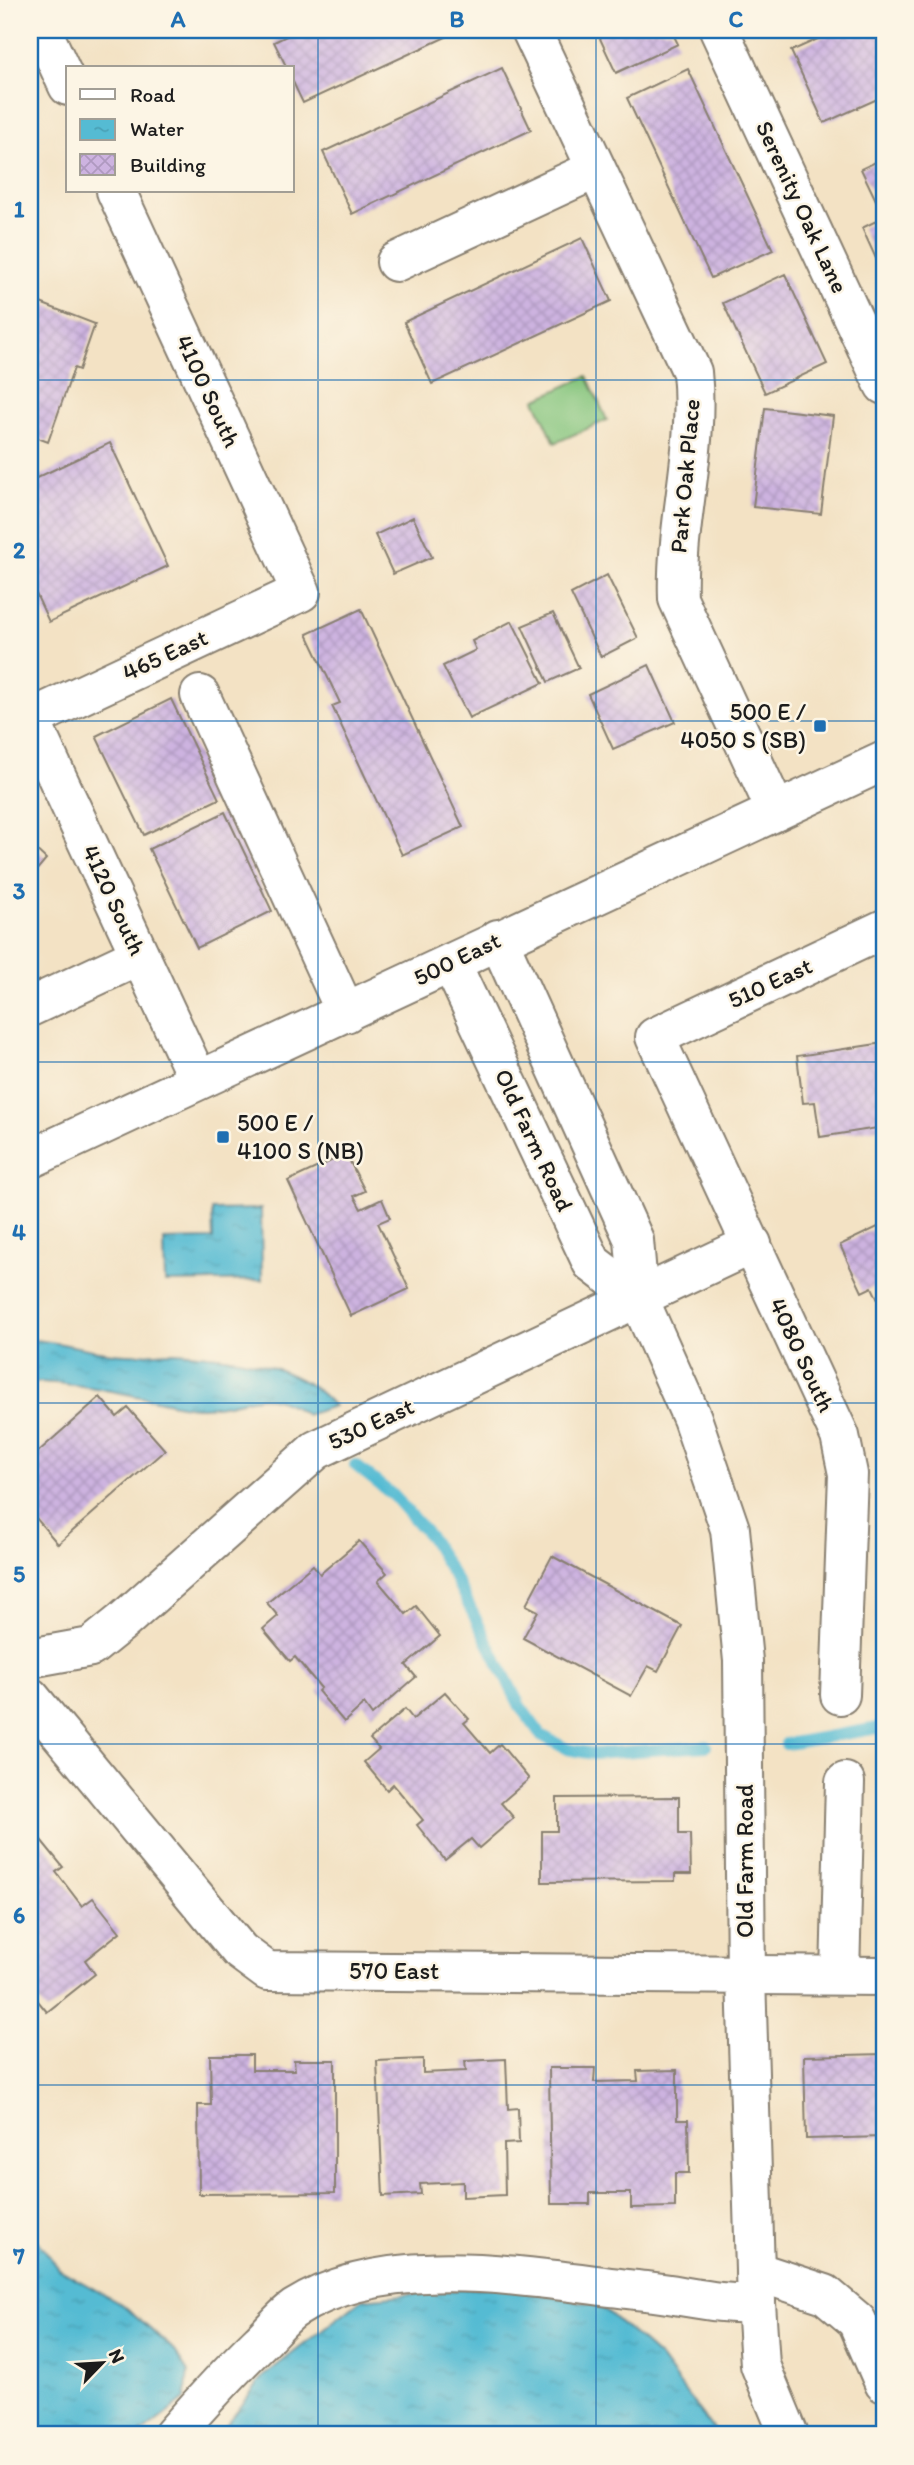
<svg xmlns="http://www.w3.org/2000/svg" width="914" height="2465" font-family="Itim,sans-serif">
	<style>
		.park { fill: #85c57d; stroke: #50704c; stroke-width: 2 }
		.water { fill: url(#water-ripples); stroke: #386c78; stroke-width: 2 }
		.lines { fill: none; stroke-linecap: round; stroke-linejoin: round }
		.stream { stroke: #55bbd3; stroke-width: 12 }
		.building { fill: url(#building-cross-hatch) }
		.minor-casing { stroke: #887f70; stroke-width: 42 }
		.minor { stroke: #fff; stroke-width: 38 }
		.grid { fill: none; stroke: #1f6fb2; stroke-width: 2; stroke-opacity: 0.55 }
		.poi-dot { fill: #1f6fb2; stroke: #fcf5e5; stroke-width: 2.5 }
		.labels { text-anchor: middle; stroke-width: 5; stroke-linejoin: round; paint-order: stroke }
		.street-label { font-size: 24px; fill: #1c1c1c; stroke: #fcf5e5 }
		.poi-label { font-size: 24px; fill: #1c1c1c; stroke: #fcf5e5; text-anchor: end }
		.neatline { fill: none; stroke: #1f6fb2; stroke-width: 2.5 }
		.grid-label { font-size: 23px; text-anchor: middle; font-weight: bold; fill: #1f6fb2 }
	</style>
	<defs>
		<pattern id="water-ripples" width="26" height="14" patternUnits="userSpaceOnUse" patternTransform="scale(1.75)"><rect width="26" height="14" fill="#55bbd3"/><path d="M2 4q2-2 4 0t4 0M15 11q2-2 4 0t4 0" fill="none" stroke="#49a0b5"/></pattern>
		<pattern id="building-cross-hatch" width="8" height="8" patternUnits="userSpaceOnUse" patternTransform="scale(1.75)"><rect width="8" height="8" fill="#cdb3e0"/><path d="M0 0l8 8M0 8l8-8" fill="none" stroke="#af99c0"/></pattern>
	</defs>
	<rect width="100%" height="100%" fill="#fcf5e5"/>
	<filter id="ink" filterUnits="userSpaceOnUse"><feTurbulence type="fractalNoise" baseFrequency=".0143" numOctaves="2"/><feDisplacementMap in="SourceGraphic" scale="14" xChannelSelector="R" yChannelSelector="G"/><feConvolveMatrix kernelMatrix="1 2 1 2 8 2 1 2 1" color-interpolation-filters="sRGB"/></filter>
	<filter id="wash" filterUnits="userSpaceOnUse"><feTurbulence type="fractalNoise" baseFrequency=".00686" numOctaves="4" result="noise"/><feDisplacementMap in="SourceGraphic" scale="28" xChannelSelector="R" yChannelSelector="G"/><feGaussianBlur stdDeviation="1.57" result="paint"/><feColorMatrix in="noise" values="0 0 0 0 0 0 0 0 0 0 0 0 0 0 0 0 0 1.4 0 .05"/><feComposite in="paint" operator="in"/></filter>
	<g filter="url(#wash)">
		<rect width="100%" height="100%" fill="#f3e2c4"/>
		<path class="park" d="M587 376 607 420 555 443 535 400Z"/>
		<g class="water">
			<path d="M261 1209 262 1280 165 1282 164 1240 213 1239 212 1210Z"/>
			<path d="M30 1340C62 1341 93 1353 126 1354 142 1355 158 1352 175 1352 230 1356 296 1362 334 1406L306 1415C259 1381 250 1407 200 1407 184 1407 167 1402 152 1399 109 1391 73 1382 30 1382Z"/>
			<path d="M30 2230 59 2269 122 2305 172 2348 188 2372 185 2399 139 2435H30Z"/>
			<path d="M495 2286 600 2305 660 2358 717 2435H219L265 2375 362 2299Z"/>
		</g>
		<g class="lines">
			<g class="stream">
				<path d="M355 1465 394 1496 430 1537 456 1580 520 1706 541 1735 567 1749 594 1754 706 1746"/>
				<path d="M786 1744 884 1727"/>
			</g>
		</g>
		<g id="blocks">
			<g class="building">
				<path d="M299 30H461L303 103 292 80V68H287L274 42Z"/>
				<path d="M596 30H671L678 44 616 73Z"/>
				<path d="M838 30H877L884 45V96L824 123 791 51Z"/>
				<path d="M502 68 531 130 352 214 323 152Z"/>
				<path d="M688 69 773 250 711 278 627 98Z"/>
				<path d="M884 158V217L861 169Z"/>
				<path d="M884 217V276L862 228Z"/>
				<path d="M582 238 611 301 432 384 404 322Z"/>
				<path d="M785 274 827 364 765 393 723 303Z"/>
				<path d="M30 299 95 324 79 370 74 368 48 442 30 435Z"/>
				<path d="M765 408 833 416 821 514 753 507Z"/>
				<path d="M110 443 168 566 49 622 30 581V481Z"/>
				<path d="M413 517 432 557 393 574 375 535Z"/>
				<path d="M607 575 638 638 601 657 571 594Z"/>
				<path d="M361 609 463 827 402 855 332 706 340 703 307 634Z"/>
				<path d="M553 613 579 668 548 682 522 626Z"/>
				<path d="M512 621 543 683 469 718 443 666 476 650 472 641Z"/>
				<path d="M649 665 675 722 613 749 588 694Z"/>
				<path d="M171 699 219 799 144 835 96 736Z"/>
				<path d="M225 812 272 911 197 948 149 849Z"/>
				<path d="M30 844 46 859 30 878Z"/>
				<path d="M884 1043V1127L820 1137 815 1102 803 1103 797 1056Z"/>
				<path d="M346 1154 365 1191 354 1196 361 1209 382 1199 390 1218 378 1223 409 1289 351 1316 288 1181Z"/>
				<path d="M884 1224V1313L872 1287 862 1292 840 1245Z"/>
				<path d="M100 1397 117 1417 128 1408 165 1450 58 1544 30 1511V1459Z"/>
				<path d="M359 1541 387 1573 378 1581 406 1614 416 1606 440 1636 406 1665 416 1677 372 1715 364 1704 344 1722 318 1691 321 1688 295 1657 290 1661 263 1629 278 1616 267 1603 313 1565 320 1574Z"/>
				<path d="M552 1556 682 1626 658 1671 648 1666 631 1696 523 1638 538 1611 526 1605Z"/>
				<path d="M445 1692 469 1719 464 1723 490 1753 500 1744 529 1779 501 1803 514 1818 479 1848 471 1839 445 1860 417 1825 423 1820 393 1784 387 1790 364 1762 379 1749 370 1739 405 1709 413 1719Z"/>
				<path d="M679 1797V1834H690L691 1874H675V1881L542 1882V1831H557V1798Z"/>
				<path d="M41 1840 63 1867 56 1872 82 1906 93 1898 120 1932 85 1960 95 1974 47 2012 38 2001 30 2008V1849Z"/>
				<path d="M884 2054V2137L806 2139 804 2056Z"/>
				<path d="M210 2055H252V2070H295L294 2060H335V2193L199 2194 198 2105H211Z"/>
				<path d="M423 2059V2073L466 2071 465 2061 506 2059 508 2109 518 2108 519 2143 504 2144 505 2195 463 2197V2182L420 2184 421 2194 383 2196 377 2061Z"/>
				<path d="M549 2068H595L594 2082 638 2081 637 2071 677 2070V2120H688L689 2173H675V2207L631 2208V2193H590V2204H551Z"/>
			</g>
		</g>
	</g>
	<g filter="url(#ink)">
		<use href="#blocks" fill-opacity="0" stroke="#887f70" stroke-width="2"/>
		<g class="lines">
			<g class="minor-casing">
				<g id="minor">
					<path d="M42 30 68 86"/>
					<path d="M531 30 692 372C700 448 675 523 678 599L776 811"/>
					<path d="M719 30 884 385"/>
					<path d="M116 191 301 592 30 719 198 1080"/>
					<path d="M396 262 596 169"/>
					<path d="M200 695 346 1013"/>
					<path d="M498 939 634 1240 639 1299 692 1418 730 1529 743 1661 746 1976 756 2303 760 2365 789 2435"/>
					<path d="M451 963 592 1263 639 1299"/>
					<path d="M30 1007 139 956"/>
					<path d="M30 1159 884 761"/>
					<path d="M30 1658 91 1647 122 1622 316 1450 752 1244"/>
					<path d="M840 1695 848 1474 840 1436 655 1037 884 929"/>
					<path d="M30 1697 240 1951 267 1971 884 1976"/>
					<path d="M840 1975 845 1782"/>
					<path d="M755 2271 825 2294 857 2321 884 2383"/>
					<path d="M173 2435C201 2403 229 2372 260 2342 271 2332 281 2318 294 2309 390 2247 539 2280 646 2291 685 2295 717 2305 756 2303"/>
				</g>
			</g>
			<use href="#minor" class="minor"/>
		</g>
	</g>
	<path class="grid" d="M318 30V2435M596 30V2435M30 380H884M30 721H884M30 1062H884M30 1403H884M30 1744H884M30 2085H884"/>
	<g class="poi-dot">
		<rect x="813" y="719" width="14" height="14" rx="3.5"/>
		<rect x="216" y="1130" width="14" height="14" rx="3.5"/>
	</g>
	<g class="labels">
		<g class="street-label">
			<text transform="translate(802 207) rotate(65)" y="8">Serenity Oak Lane</text>
			<text transform="translate(208 391) rotate(65)" y="8">4100 South</text>
			<text transform="translate(685 476) rotate(-85)" y="8">Park Oak Place</text>
			<text transform="translate(165 655) rotate(-25)" y="8">465 East</text>
			<text transform="translate(114 900) rotate(65)" y="8">4120 South</text>
			<text transform="translate(457 959) rotate(-26)" y="8">500 East</text>
			<text transform="translate(770 983) rotate(-25)" y="8">510 East</text>
			<text transform="translate(534 1140) rotate(65)" y="8">Old Farm Road</text>
			<text transform="translate(802 1355) rotate(65)" y="8">4080 South</text>
			<text transform="translate(371 1424) rotate(-25)" y="8">530 East</text>
			<text transform="translate(745 1861) rotate(-90)" y="8">Old Farm Road</text>
			<text x="394" y="1979">570 East</text>
		</g>
		<g class="poi-label">
			<text x="806" y="720">500 E /<tspan x="806" dy="28">4050 S (SB)</tspan></text>
			<text x="237" y="1131" text-anchor="start">500 E /<tspan x="237" dy="28">4100 S (NB)</tspan></text>
		</g>
	</g>
	<rect width="914" height="2465" fill="none" stroke="#fcf5e5" stroke-width="77"/>
	<rect x="66" y="66" width="228" height="126" fill="#fcf5e5" stroke="#a29e95" stroke-width="2"/>
	<rect x="80" y="89" width="35" height="10" fill="#ffffff" stroke="#a29e95" stroke-width="2"/>
	<text x="130" y="102" font-size="21" fill="#1c1c1c">Road</text>
	<rect x="80" y="119" width="35" height="21" fill="url(#water-ripples)" stroke="#a29e95" stroke-width="2"/>
	<text x="130" y="136" font-size="21" fill="#1c1c1c">Water</text>
	<rect x="80" y="154" width="35" height="21" fill="url(#building-cross-hatch)" stroke="#a29e95" stroke-width="2"/>
	<text x="130" y="172" font-size="21" fill="#1c1c1c">Building</text>
	<g transform="translate(102 2363) rotate(65)" stroke="#fcf5e5" stroke-width="5" paint-order="stroke">
	<path d="M0-5L12 26L0 18L-12 26Z" fill="#1c1c1c"/>
	<text y="-10" font-size="19" font-weight="bold" text-anchor="middle" fill="#1c1c1c">N</text>
	</g>
	<rect x="38" y="38" width="838" height="2388" class="neatline"/>
	<g class="grid-label">
		<text x="178" y="27">A</text>
		<text x="457" y="27">B</text>
		<text x="736" y="27">C</text>
		<text x="19" y="217">1</text>
		<text x="19" y="558">2</text>
		<text x="19" y="899">3</text>
		<text x="19" y="1240">4</text>
		<text x="19" y="1582">5</text>
		<text x="19" y="1923">6</text>
		<text x="19" y="2264">7</text>
	</g>
</svg>
